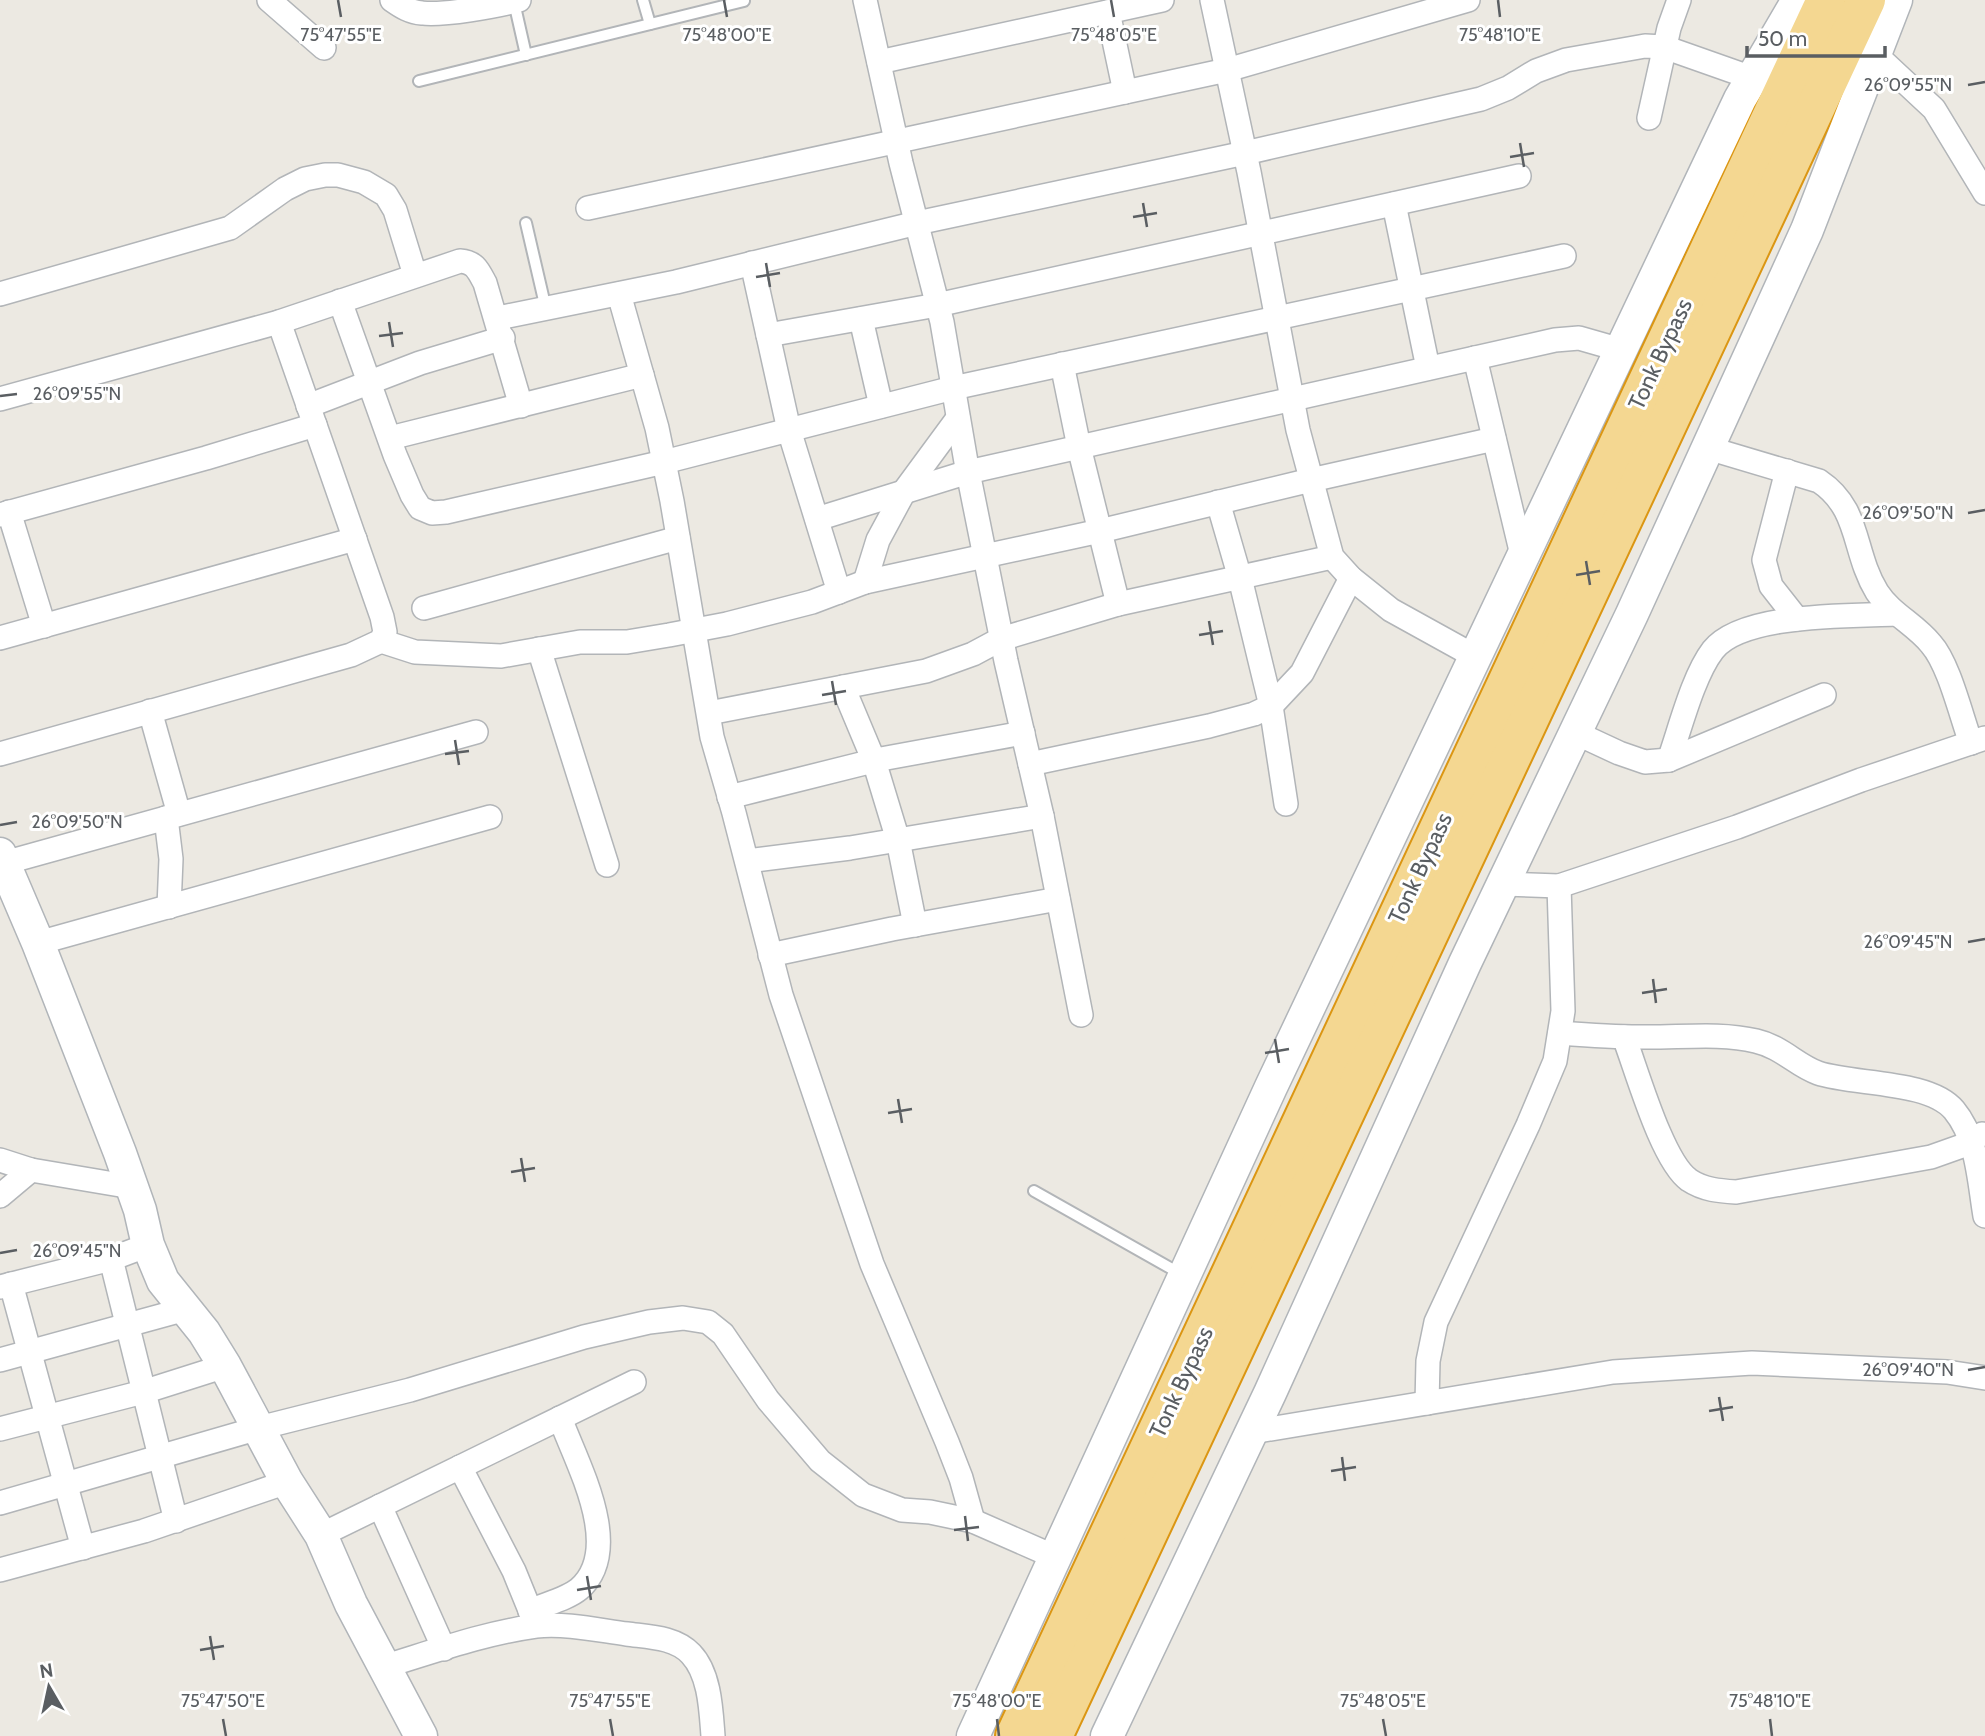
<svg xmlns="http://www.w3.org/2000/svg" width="1985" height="1736" font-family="Cabin,sans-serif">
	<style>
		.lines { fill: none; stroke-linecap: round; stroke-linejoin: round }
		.lane-casing { stroke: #b2b5b8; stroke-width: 14 }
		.street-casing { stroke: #b2b5b8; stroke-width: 26 }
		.secondary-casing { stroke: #b1b5b9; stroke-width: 35 }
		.highway-casing { stroke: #db9613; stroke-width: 42 }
		.lane { stroke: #fff; stroke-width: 10 }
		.street { stroke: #fff; stroke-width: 23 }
		.secondary { stroke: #fff; stroke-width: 32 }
		.highway { stroke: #f4d791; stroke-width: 38 }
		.ticks { fill: none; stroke: #5a5e62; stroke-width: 2.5 }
		.labels { text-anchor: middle; stroke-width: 6; stroke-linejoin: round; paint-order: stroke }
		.street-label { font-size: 23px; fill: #5a5e62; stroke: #fff }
		.ticks-label { font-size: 18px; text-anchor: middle; fill: #5a5e62; stroke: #fff; stroke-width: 6; stroke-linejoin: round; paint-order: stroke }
	</style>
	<rect width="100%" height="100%" fill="#ece9e2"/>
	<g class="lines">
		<g class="lane-casing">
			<g id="lane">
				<path d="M643 0 650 24"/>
				<path d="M514 2 526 55"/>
				<path d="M419 81 744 1"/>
				<path d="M526 223 546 309"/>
				<path d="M1034 1191 1181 1274"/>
			</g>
		</g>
		<g class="street-casing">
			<g id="street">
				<path d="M269 0 324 48"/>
				<path d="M392 0C402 7 410 12 422 13 441 16 499 6 519 0"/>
				<path d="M865 0 901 163 942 322 966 462 1006 661 1042 816 1081 1015"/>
				<path d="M1212 0 1249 172 1298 430 1332 557 1351 578 1391 610 1476 657"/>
				<path d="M1108 12 1125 92"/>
				<path d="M1874 53 1934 109 1985 193"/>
				<path d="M879 62 1162 0"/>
				<path d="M1649 118 1669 28 1679 0"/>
				<path d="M1394 204 1428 368"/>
				<path d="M588 208 1227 70 1468 0"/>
				<path d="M752 263 789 430 839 592"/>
				<path d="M0 294 230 228 285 189 305 179 325 175H338L364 182 386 195 395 210 415 275"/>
				<path d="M619 294 657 428 672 501 712 737 734 813 781 995 872 1264 947 1442 961 1478 973 1521"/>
				<path d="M340 301 395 455 412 495 420 508 432 513 446 512 664 462 953 388 1564 256"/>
				<path d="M498 318 676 282 917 223 1245 153 1481 99 1508 88 1536 71 1566 60 1645 46 1664 47 1752 78"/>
				<path d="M861 319 881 406"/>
				<path d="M768 335 937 305 1519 176"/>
				<path d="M1475 358 1523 559"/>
				<path d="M1062 364 1079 447 1118 604"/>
				<path d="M0 399 279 322 460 261C475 262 478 270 485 283L521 406"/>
				<path d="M308 406 420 363 503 338"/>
				<path d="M390 438 642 375"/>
				<path d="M1708 448 1819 481C1861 509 1852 551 1877 592 1891 614 1915 624 1931 644 1949 664 1961 716 1971 743"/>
				<path d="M1787 471 1764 560 1771 586 1797 619"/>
				<path d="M1218 502 1240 578 1271 706 1286 804"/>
				<path d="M9 512 44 626"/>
				<path d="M0 515 206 458 315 425"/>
				<path d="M817 519 968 472 1555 340 1579 338 1621 350"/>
				<path d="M865 582 878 540 905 490 958 418"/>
				<path d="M424 608 678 538"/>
				<path d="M0 638 355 539"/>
				<path d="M381 641 415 652 501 656 580 642H627L669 635 727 624 812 602 865 582 1100 531 1311 480 1494 439"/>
				<path d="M539 649 607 865"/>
				<path d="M843 687 874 761 898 840 915 925"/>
				<path d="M150 711 179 814"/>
				<path d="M709 713 926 671 973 654 1001 639 1118 604 1332 557"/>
				<path d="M1576 733 1619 753 1645 762 1669 760 1824 695"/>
				<path d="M0 754 351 655 381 641 385 632 382 617 279 322"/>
				<path d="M1669 760C1680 729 1693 676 1713 650 1742 613 1850 616 1895 614"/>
				<path d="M1030 764 1209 726 1254 714 1271 706 1302 673 1351 578"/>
				<path d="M729 797 881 759 1023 733"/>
				<path d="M166 818 171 859 169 907"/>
				<path d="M747 861 850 848 1042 816"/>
				<path d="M4 863 476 732"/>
				<path d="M1503 884 1559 886 1737 827 1861 780 1985 738"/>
				<path d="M38 943 490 817"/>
				<path d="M770 955 892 929 1058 899"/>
				<path d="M1560 1033C1586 1035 1613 1037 1639 1037 1678 1038 1719 1032 1756 1041 1782 1047 1796 1065 1818 1073 1853 1085 1929 1080 1954 1110 1978 1139 1979 1181 1985 1216"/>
				<path d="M1624 1037C1637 1071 1662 1161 1689 1180 1704 1190 1720 1191 1736 1192L1931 1157 1962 1146 1982 1134"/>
				<path d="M0 1160 31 1170 132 1187"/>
				<path d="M0 1196 31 1170"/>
				<path d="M111 1259 176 1521"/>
				<path d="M11 1284 83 1548"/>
				<path d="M0 1287 111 1259 148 1245"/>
				<path d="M0 1360 186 1309"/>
				<path d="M1427 1403 1428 1361 1436 1322 1528 1125 1555 1061 1563 1011 1559 886"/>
				<path d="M0 1429 143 1392 225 1366"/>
				<path d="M1252 1432 1613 1372 1752 1363 1947 1372 1985 1378"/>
				<path d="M460 1467 514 1571 536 1625"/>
				<path d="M0 1503 259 1428 410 1390 584 1337 649 1322 683 1318 708 1322 723 1334 768 1400 820 1461 863 1495 902 1510 930 1512 973 1521 1055 1557"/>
				<path d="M380 1506 444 1649"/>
				<path d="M321 1535 634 1382"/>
				<path d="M0 1570 144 1531 287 1482"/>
				<path d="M530 1611C545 1604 567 1599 579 1589 625 1549 577 1464 560 1418"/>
				<path d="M386 1666C435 1651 485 1633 536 1626 566 1623 597 1630 627 1634 649 1637 675 1637 691 1654 710 1674 711 1710 713 1736"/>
			</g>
		</g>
		<g class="secondary-casing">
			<g id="secondary">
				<path d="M0 854 38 943 120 1153 140 1210 148 1245 163 1281 204 1332 225 1366 287 1482 321 1535 351 1604 421 1736"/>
				<path d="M973 1736 1271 1087 1740 99 1798 0"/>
				<path d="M1107 1736 1270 1393 1465 963 1632 614 1807 230 1896 0"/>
			</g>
		</g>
		<g class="highway-casing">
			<g id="highway">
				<path d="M1015 1736 1826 0"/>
				<path d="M1053 1736 1866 0"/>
			</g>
		</g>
		<use href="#lane" class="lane"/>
		<use href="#street" class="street"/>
		<use href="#secondary" class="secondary"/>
		<use href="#highway" class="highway"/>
	</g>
	<path class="ticks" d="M338 0 341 17M724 0 727 17M1111 0 1114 17M1498 0 1500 17M1968 85 1985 82M1520 143 1524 167M1510 157 1534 153M1143 203 1147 227M1133 217 1157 213M766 263 770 287M756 277 780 273M389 322 393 347M379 336 403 333M0 396 17 394M1968 513 1985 510M1586 561 1590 585M1576 575 1600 571M1209 621 1213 645M1199 635 1223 631M832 681 836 705M822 695 846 691M455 740 459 765M445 754 469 751M0 825 17 822M1968 942 1985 939M1653 979 1656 1003M1642 993 1667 989M1275 1039 1279 1063M1265 1053 1289 1049M898 1099 902 1123M888 1113 912 1109M521 1158 525 1182M511 1172 535 1168M0 1253 17 1250M1968 1370 1985 1367M1719 1397 1723 1421M1709 1411 1733 1407M1342 1457 1345 1481M1331 1471 1356 1467M965 1516 968 1541M954 1530 979 1527M587 1576 591 1600M577 1590 601 1586M210 1636 214 1660M200 1650 224 1646M223 1719 226 1736M610 1719 613 1736M997 1719 999 1736M1383 1719 1386 1736M1770 1719 1772 1736"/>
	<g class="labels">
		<g class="street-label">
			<text transform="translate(1660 354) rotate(-65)" y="8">Tonk Bypass</text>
			<text transform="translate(1420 868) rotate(-65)" y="8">Tonk Bypass</text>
			<text transform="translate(1181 1382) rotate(-65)" y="8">Tonk Bypass</text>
		</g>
	</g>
	<g class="ticks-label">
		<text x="341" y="41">75°47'55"E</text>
		<text x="727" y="41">75°48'00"E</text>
		<text x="1114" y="41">75°48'05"E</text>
		<text x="1500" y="41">75°48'10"E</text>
		<text x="1908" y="91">26°09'55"N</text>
		<text x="77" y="400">26°09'55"N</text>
		<text x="1908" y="519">26°09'50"N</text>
		<text x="77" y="828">26°09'50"N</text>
		<text x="1908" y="948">26°09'45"N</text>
		<text x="77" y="1257">26°09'45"N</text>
		<text x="1908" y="1376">26°09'40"N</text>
		<text x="223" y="1707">75°47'50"E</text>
		<text x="610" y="1707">75°47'55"E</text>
		<text x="997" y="1707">75°48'00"E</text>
		<text x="1383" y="1707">75°48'05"E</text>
		<text x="1770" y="1707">75°48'10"E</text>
	</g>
	<g transform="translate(49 1687) rotate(351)" stroke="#ffffff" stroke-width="5" paint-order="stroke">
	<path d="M0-5L12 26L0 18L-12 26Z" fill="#5a5e62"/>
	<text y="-10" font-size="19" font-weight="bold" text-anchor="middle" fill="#5a5e62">N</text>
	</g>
	<path d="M1747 46v10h138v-10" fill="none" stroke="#5a5e62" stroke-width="3.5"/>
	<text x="1758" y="46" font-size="21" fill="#5a5e62" stroke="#ffffff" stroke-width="5" paint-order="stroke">50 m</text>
</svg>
